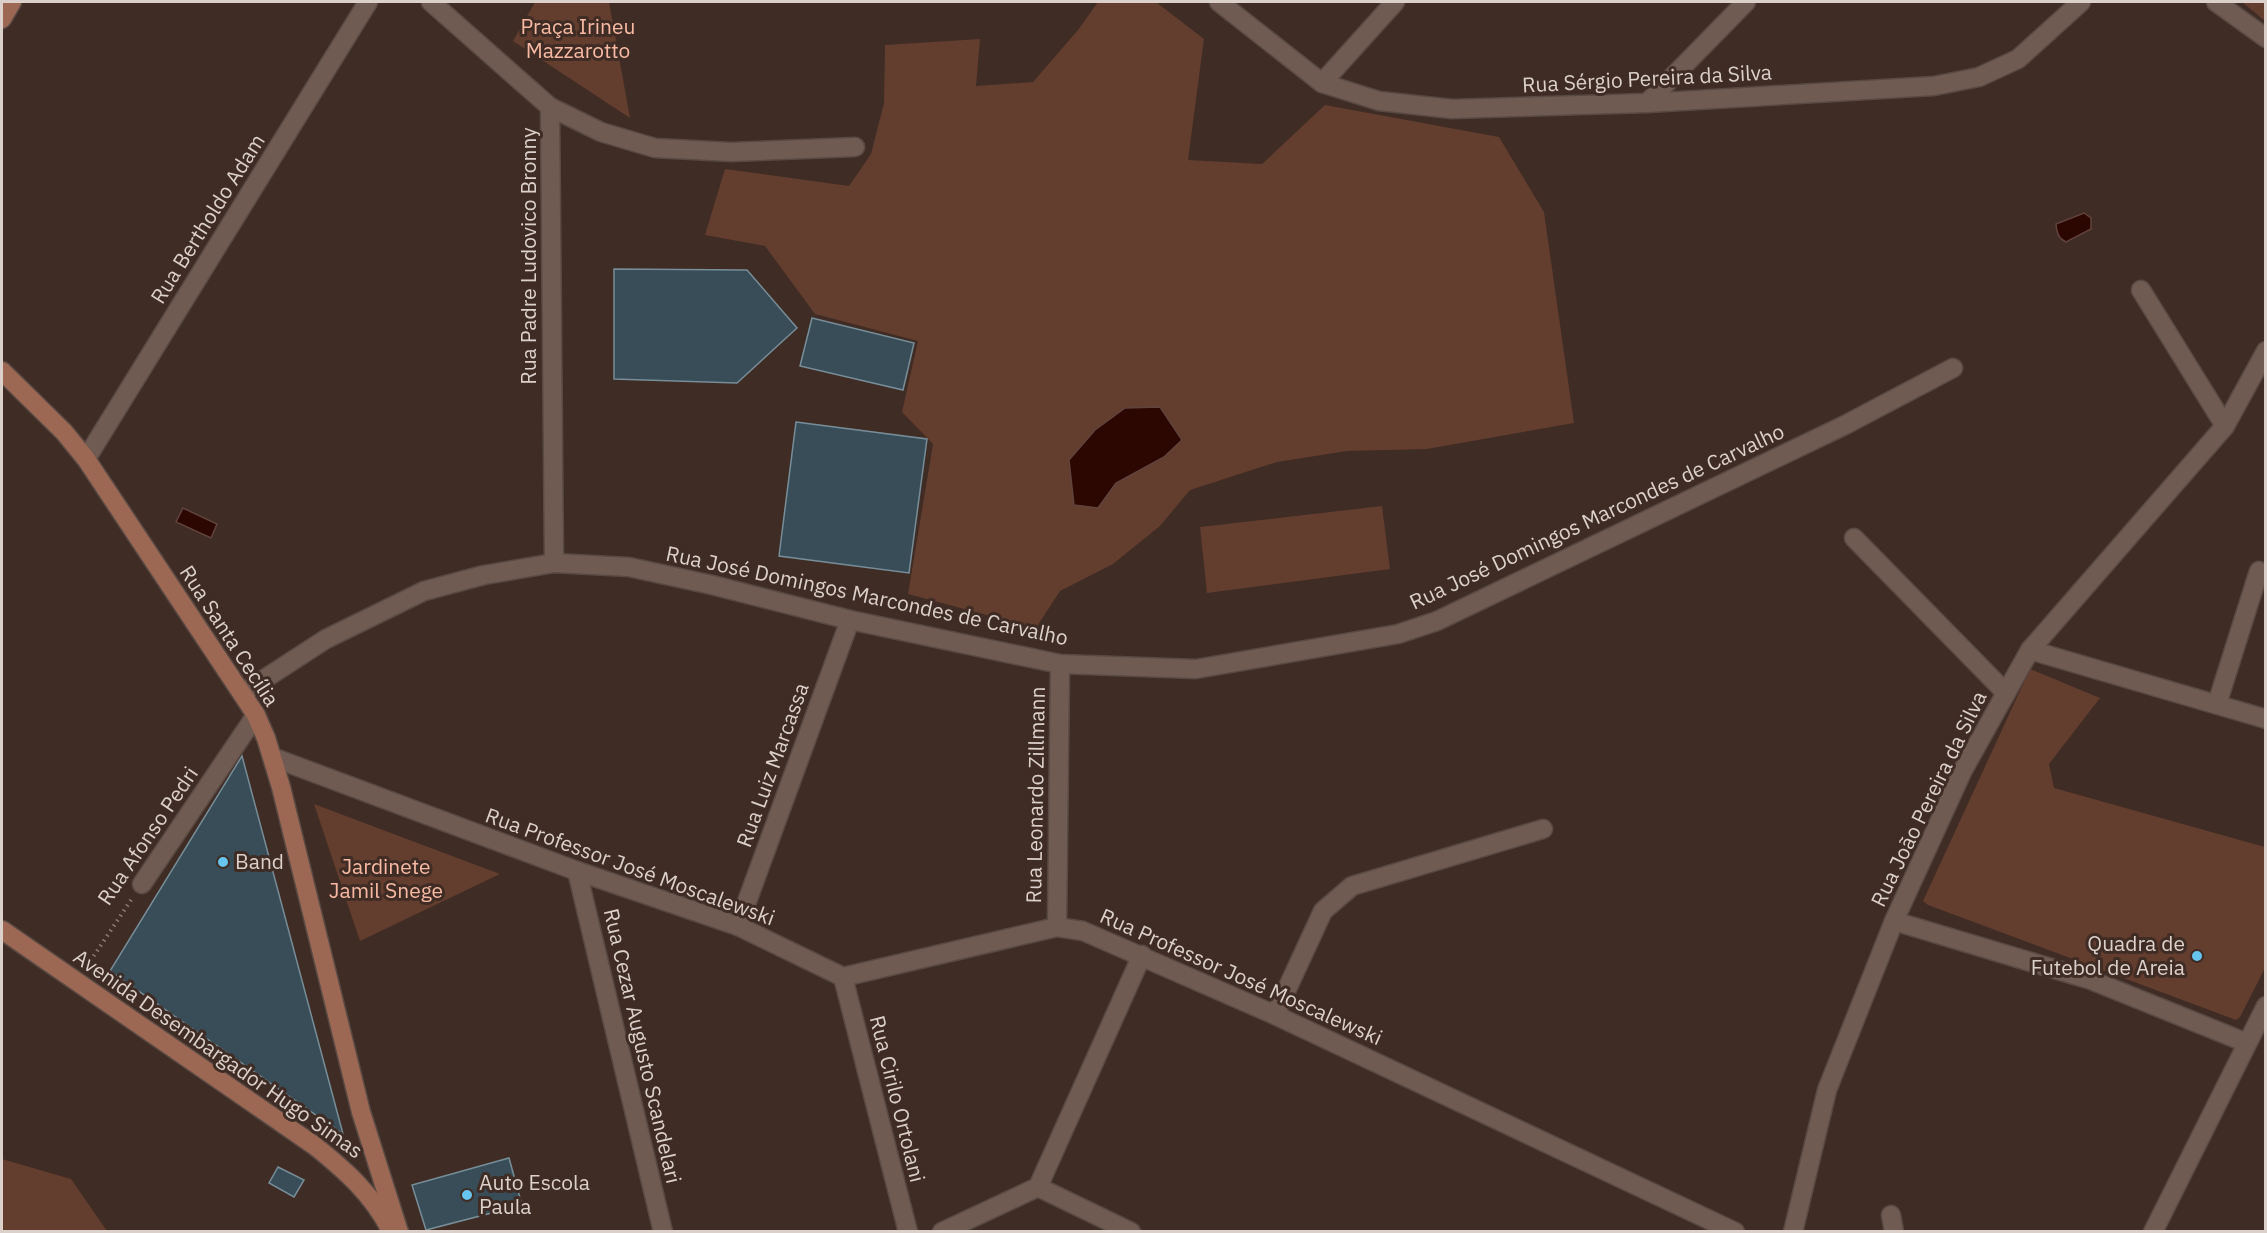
<svg xmlns="http://www.w3.org/2000/svg" width="2267" height="1233" font-family="'IBM Plex Sans',sans-serif">
	<style>
		.green { fill: #633d2e }
		.water { fill: #2c0600; stroke: #61433d; stroke-width: 1.5 }
		.building { fill: #384d57; stroke: #778d98; stroke-width: 1.5 }
		.lines { fill: none; stroke-linecap: round; stroke-linejoin: round }
		.minor-casing { stroke: #584943; stroke-width: 21 }
		.major-casing { stroke: #584943; stroke-width: 21 }
		.path { stroke: #8b7b75; stroke-width: 4; stroke-dasharray: 1.5 4.5; stroke-linecap: butt }
		.minor { stroke: #705b53; stroke-width: 18 }
		.major { stroke: #9c6854; stroke-width: 18 }
		.poi-dot { fill: #66c4ef; stroke: #3f2c25; stroke-width: 2 }
		.labels { text-anchor: middle; stroke-width: 6; stroke-linejoin: round; paint-order: stroke }
		.park-label { font-size: 21px; fill: #f7b9a2; stroke: #3f2c25 }
		.street-label { font-size: 21px; fill: #dcd0cb; stroke: #3f2c25 }
		.poi-label { font-size: 21px; fill: #dcd0cb; stroke: #3f2c25; text-anchor: start }
	</style>
	<rect width="100%" height="100%" fill="#3f2c25"/>
	<g class="green">
		<path d="M535 2H609L630 118 513 41Z"/>
		<path d="M1098 2H1156L1204 39 1188 160 1262 164 1325 105 1499 137 1544 212 1574 423 1427 449 1347 451 1277 462 1190 490 1160 526 1113 564 1060 591 1036 628 908 594 933 444 902 412 918 341 815 314 765 246 705 235 725 169 849 186 871 154 884 103 885 45 980 39 976 86 1033 82 1078 30Z"/>
		<path d="M2242 2H2265V21Z"/>
		<path d="M1382 506 1390 569 1207 593 1200 527Z"/>
		<path d="M2030 669 2100 698 2049 764 2054 788 2265 847V968L2240 1017 2236 1020 1928 905 1923 901Z"/>
		<path d="M314 804 500 874 360 941Z"/>
		<path d="M2 1159 71 1179 107 1231H2Z"/>
	</g>
	<g class="water">
		<path d="M2084 213 2091 218V229L2066 242C2058 238 2057 233 2056 224Z"/>
		<path d="M1160 407 1182 440 1164 457 1116 483 1098 508 1074 505 1069 460 1095 430 1125 408Z"/>
		<path d="M183 508 217 524 211 538 176 522Z"/>
	</g>
	<g class="building">
		<path d="M614 269 747 270 797 328 737 383 614 379Z"/>
		<path d="M812 318 914 343 903 390 800 366Z"/>
		<path d="M796 422 927 439 909 573 779 556Z"/>
		<path d="M242 756 343 1134 110 971Z"/>
		<path d="M509 1158 522 1205 426 1230 412 1185Z"/>
		<path d="M278 1167 304 1180 294 1197 269 1183Z"/>
	</g>
	<g class="lines">
		<g class="minor-casing">
			<g id="minor">
				<path d="M431 2 550 107 554 563"/>
				<path d="M1219 2 1322 83 1379 101 1452 109 1647 103 1934 86 1979 77 2018 59 2081 2"/>
				<path d="M2216 2 2266 38"/>
				<path d="M1322 83 1395 2"/>
				<path d="M1647 103 1746 2"/>
				<path d="M550 107 601 132 655 148 731 152 855 147"/>
				<path d="M2141 290 2225 426"/>
				<path d="M86 459 368 2"/>
				<path d="M1854 538 2006 693"/>
				<path d="M2030 650 2266 719"/>
				<path d="M243 693 326 639 424 591 484 575 554 563 629 567 712 585 850 620 1060 664 1196 669 1398 634 1437 621 1845 425 1953 368"/>
				<path d="M2217 704 2259 571"/>
				<path d="M272 757 577 871 738 926 843 977 1057 927 1083 931 1275 1015 1735 1232"/>
				<path d="M577 871 663 1232"/>
				<path d="M142 884 256 715"/>
				<path d="M1894 921 2091 980 2247 1043"/>
				<path d="M738 926 850 620"/>
				<path d="M1057 927 1060 664"/>
				<path d="M843 977 908 1232"/>
				<path d="M1275 1015 1323 911 1352 886 1543 829"/>
				<path d="M1038 1187 1142 955"/>
				<path d="M1891 1215 1894 1232"/>
				<path d="M942 1232 1038 1187 1131 1232"/>
				<path d="M1793 1232 1827 1090 1894 921 1963 770 2030 650 2225 426 2266 351"/>
				<path d="M2153 1232 2266 1006"/>
			</g>
		</g>
		<g class="major-casing">
			<g id="major">
				<path d="M2 19 12 2"/>
				<path d="M2 371 64 432 86 459 256 715 266 738 281 787 361 1112 399 1232"/>
				<path d="M2 930 315 1146C346 1171 373 1195 391 1231"/>
			</g>
		</g>
		<path class="path" d="M87 966 133 897"/>
		<use href="#minor" class="minor"/>
		<use href="#major" class="major"/>
	</g>
	<g class="poi-dot">
		<circle cx="223" cy="862" r="6"/>
		<circle cx="2197" cy="956" r="6"/>
		<circle cx="467" cy="1195" r="6"/>
	</g>
	<g class="labels">
		<g class="park-label">
			<text x="578" y="34">Praça Irineu<tspan x="578" dy="24">Mazzarotto</tspan></text>
			<text x="386" y="874">Jardinete<tspan x="386" dy="24">Jamil Snege</tspan></text>
		</g>
		<g class="street-label">
			<text transform="translate(1647 79) rotate(-3)" y="7">Rua Sérgio Pereira da Silva</text>
			<text transform="translate(208 219) rotate(-58)" y="7">Rua Bertholdo Adam</text>
			<text transform="translate(529 256) rotate(-90)" y="7">Rua Padre Ludovico Bronny</text>
			<text transform="translate(1597 517) rotate(-25)" y="7">Rua José Domingos Marcondes de Carvalho</text>
			<text transform="translate(867 596) rotate(12)" y="7">Rua José Domingos Marcondes de Carvalho</text>
			<text transform="translate(229 636) rotate(57)" y="7">Rua Santa Cecília</text>
			<text transform="translate(773 765) rotate(-70)" y="7">Rua Luiz Marcassa</text>
			<text transform="translate(1036 795) rotate(-89)" y="7">Rua Leonardo Zillmann</text>
			<text transform="translate(1929 799) rotate(-64)" y="7">Rua João Pereira da Silva</text>
			<text transform="translate(148 836) rotate(-56)" y="7">Rua Afonso Pedri</text>
			<text transform="translate(630 867) rotate(20)" y="7">Rua Professor José Moscalewski</text>
			<text transform="translate(1241 977) rotate(24)" y="7">Rua Professor José Moscalewski</text>
			<text transform="translate(642 1046) rotate(77)" y="7">Rua Cezar Augusto Scandelari</text>
			<text transform="translate(218 1054) rotate(35)" y="7">Avenida Desembargador Hugo Simas</text>
			<text transform="translate(897 1099) rotate(76)" y="7">Rua Cirilo Ortolani</text>
		</g>
		<g class="poi-label">
			<text x="235" y="869">Band</text>
			<text x="2185" y="951" text-anchor="end">Quadra de<tspan x="2185" dy="24">Futebol de Areia</tspan></text>
			<text x="479" y="1190">Auto Escola<tspan x="479" dy="24">Paula</tspan></text>
		</g>
	</g>
	<rect width="2267" height="1233" fill="none" stroke="#dcd0cb" stroke-width="6"/>
</svg>
